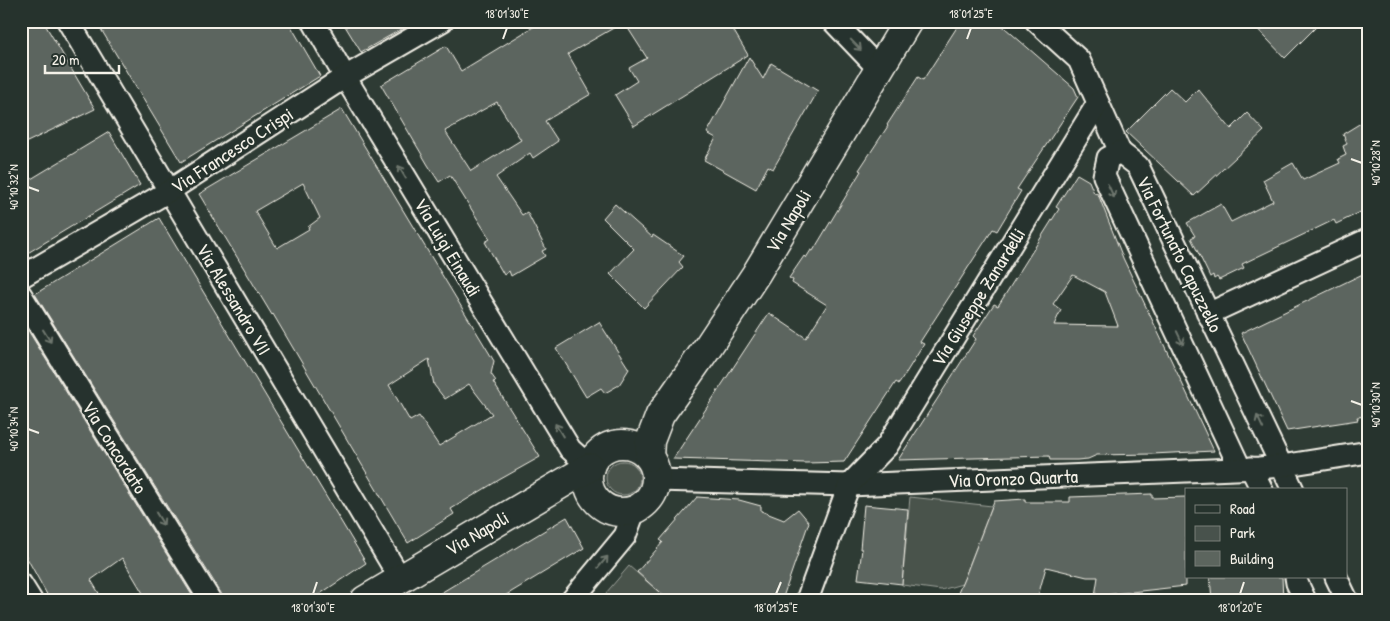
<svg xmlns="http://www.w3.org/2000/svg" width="1390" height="621" font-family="'Patrick Hand',sans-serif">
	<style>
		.green { fill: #48524c; stroke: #9ea29a }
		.building { fill: #5c655e; stroke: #f4f1e8; fill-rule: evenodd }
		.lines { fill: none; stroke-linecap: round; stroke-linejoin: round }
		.street-casing { stroke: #f4f1e8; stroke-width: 25 }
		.secondary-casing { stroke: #f4f1e8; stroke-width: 31 }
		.street { stroke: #26332d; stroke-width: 21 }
		.secondary { stroke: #26332d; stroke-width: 28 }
		.oneway { stroke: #6e766e }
		.ticks { fill: none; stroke: #f4f1e8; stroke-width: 2 }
		.labels { text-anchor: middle; stroke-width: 5; stroke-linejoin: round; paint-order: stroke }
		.street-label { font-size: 19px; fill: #f4f1e8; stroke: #26332d }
		.neatline { fill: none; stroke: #f4f1e8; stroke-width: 2 }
		.ticks-label { font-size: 12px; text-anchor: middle; fill: #f4f1e8 }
	</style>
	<rect width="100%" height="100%" fill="#2e3b34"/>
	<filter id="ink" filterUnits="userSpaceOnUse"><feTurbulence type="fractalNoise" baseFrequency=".02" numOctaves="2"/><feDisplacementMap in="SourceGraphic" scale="10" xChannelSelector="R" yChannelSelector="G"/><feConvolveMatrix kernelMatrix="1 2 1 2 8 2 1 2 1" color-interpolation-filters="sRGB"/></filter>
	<g filter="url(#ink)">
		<g class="green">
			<circle cx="623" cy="478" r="17"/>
			<path d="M910 497 992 506 962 584 941 590 902 585Z"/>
			<path d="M629 566 668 600H600Z"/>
		</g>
		<g class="building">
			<path d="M21 21H43L95 109 21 145Z"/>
			<path d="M96 21H288L320 76 181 162Z"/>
			<path d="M342 21H416L361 52Z"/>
			<path d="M543 21H728L748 55 634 126 615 95 637 81 629 68 647 58 624 22 568 54 591 94 545 121 558 141 533 158 530 153 496 177 522 215 527 212 546 249 542 251 545 256 511 276 509 271 504 275 485 242 490 239 450 175 439 182 428 165 381 85 446 46 461 71ZM497 102 521 140 471 171 445 131Z"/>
			<path d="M961 21H997L1074 88 1078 97 1017 189 1021 191 997 231 993 229 920 342 924 344 899 384 896 382 844 462 806 463 673 459 769 313 806 338 827 305 792 283 793 280 789 278 804 256 806 258 811 250 813 251 861 171 859 170 888 126 887 125 918 77 923 80Z"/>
			<path d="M1250 21H1322L1285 58Z"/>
			<path d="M749 57 763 79 771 63 818 91 773 169 768 166 756 189 704 160 716 138 707 133Z"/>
			<path d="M1170 88 1185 102 1198 89 1231 129 1247 113 1264 131 1194 196 1126 132Z"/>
			<path d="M342 109 494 361 491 374 496 381 493 382 540 457 499 480 451 509 454 514 408 543 273 314 272 315 199 194ZM303 183 320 218 308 227 309 229 277 248 255 211ZM429 359 434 385 445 399 469 384 492 414 439 446 419 416 410 421 389 385Z"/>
			<path d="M1369 118V208L1336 224 1334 220 1242 264 1244 268 1219 280 1217 277 1214 279 1213 275 1210 277 1191 238 1195 236 1187 223 1221 204 1231 222 1273 201 1263 180 1293 163 1303 180 1340 163 1338 159 1346 155 1343 146 1347 144 1343 134Z"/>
			<path d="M109 132 140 185 21 257V185Z"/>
			<path d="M1077 174 1089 181 1094 193 1098 194 1123 258 1214 451 1152 454 1097 455 1088 459 1077 460H1050L1049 456 898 460 976 339 973 336 994 304 998 306 1059 209 1056 207ZM1073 275 1105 292 1118 326 1054 325 1061 310 1053 304Z"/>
			<path d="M615 204 652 237 653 235 684 256 679 262 683 267 644 308 610 274 634 249 603 218Z"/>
			<path d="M159 218 366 563 311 600H222L221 593 35 294Z"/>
			<path d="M1369 271V416L1357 417 1358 420 1287 431 1241 333Z"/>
			<path d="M21 319 195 600H147L122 558 91 580 103 600H50L21 547Z"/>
			<path d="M599 322 629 369 619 385 605 393 601 388 586 397 556 348Z"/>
			<path d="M1152 494V498L1186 497V586L1095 596 1098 577H1087L1046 567 1037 600H955L966 574 994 501 1025 499V502H1070V497Z"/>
			<path d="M697 497 739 500 761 506V511L784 520 798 509 809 522 782 600H668L637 572 663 542 660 540Z"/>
			<path d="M864 505 908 509 902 584 858 579 862 549H860Z"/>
			<path d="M567 517 584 548 498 600H429Z"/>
			<path d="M1210 577H1282L1283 600H1212Z"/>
		</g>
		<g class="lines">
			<g class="street-casing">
				<g id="street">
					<path d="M68 21 400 578"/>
					<path d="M313 21 345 77 570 449 590 467"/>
					<path d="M833 21 878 68"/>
					<path d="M1036 21 1079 60 1120 152"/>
					<path d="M21 277 169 191 345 77 442 21"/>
					<path d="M21 295 210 600"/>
					<path d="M1208 314 1369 239"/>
					<path d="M1240 468 1104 176 1108 158 1120 152 1138 166 1293 490"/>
					<path d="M1251 468 1262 490"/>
					<path d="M656 480 849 485 1259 468 1281 466 1369 452"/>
					<path d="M1296 577 1297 583 1305 600"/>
					<path d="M1336 577 1347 600"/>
					<path d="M21 584 31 600"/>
					<path d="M572 600 625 536 635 509"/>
					<path d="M807 600 849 485 887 446 1098 103"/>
				</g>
			</g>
			<g class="secondary-casing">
				<g id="secondary">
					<circle cx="622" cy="478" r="34"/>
					<path d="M649 457 650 441 660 415 709 345 756 274 908 21"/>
					<path d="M365 600 590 467"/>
				</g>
			</g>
			<use href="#street" class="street"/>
			<use href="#secondary" class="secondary"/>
		</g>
		<defs><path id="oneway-shaft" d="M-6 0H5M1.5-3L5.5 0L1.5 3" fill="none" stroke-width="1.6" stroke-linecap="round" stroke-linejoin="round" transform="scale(1.25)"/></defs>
		<g class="oneway">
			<use href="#oneway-shaft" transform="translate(856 45) rotate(46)"/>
			<use href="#oneway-shaft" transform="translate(402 172) rotate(-121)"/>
			<use href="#oneway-shaft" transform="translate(1111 191) rotate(65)"/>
			<use href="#oneway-shaft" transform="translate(47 336) rotate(58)"/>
			<use href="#oneway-shaft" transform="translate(1180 338) rotate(65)"/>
			<use href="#oneway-shaft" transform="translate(1260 422) rotate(-115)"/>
			<use href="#oneway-shaft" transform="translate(559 430) rotate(-121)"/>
			<use href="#oneway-shaft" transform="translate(160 519) rotate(58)"/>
			<use href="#oneway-shaft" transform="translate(603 562) rotate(-50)"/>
		</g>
	</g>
	<path class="ticks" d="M503 39 507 28M967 39 971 28M1351 159 1362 163M28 187 39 191M1351 401 1362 405M28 429 39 433M313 594 317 582M776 594 781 582M1240 594 1244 582"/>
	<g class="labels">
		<g class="street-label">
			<text transform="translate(232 150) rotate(-33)" y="7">Via Francesco Crispi</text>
			<text transform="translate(788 221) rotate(-59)" y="7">Via Napoli</text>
			<text transform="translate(448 247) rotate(59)" y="7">Via Luigi Einaudi</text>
			<text transform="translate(1180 254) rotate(64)" y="7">Via Fortunato Capuzzello</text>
			<text transform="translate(978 297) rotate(-58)" y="7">Via Giuseppe Zanardelli</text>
			<text transform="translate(234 299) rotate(59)" y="7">Via Alessandro VII</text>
			<text transform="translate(115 447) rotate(58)" y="7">Via Concordato</text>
			<text transform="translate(1013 478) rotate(-2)" y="7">Via Oronzo Quarta</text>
			<text transform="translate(477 533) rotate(-30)" y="7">Via Napoli</text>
		</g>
	</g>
	<rect width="1390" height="621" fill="none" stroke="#26332d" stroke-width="55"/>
	<rect x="1185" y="488" width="162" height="90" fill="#26332d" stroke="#787f78"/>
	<rect x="1195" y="505" width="25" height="8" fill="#26332d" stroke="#787f78"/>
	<text x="1230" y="514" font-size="15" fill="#f4f1e8">Road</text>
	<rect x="1195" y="526" width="25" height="15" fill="#48524c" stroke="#787f78"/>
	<text x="1230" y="538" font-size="15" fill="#f4f1e8">Park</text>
	<rect x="1195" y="551" width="25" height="15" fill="#5c655e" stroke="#787f78"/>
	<text x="1230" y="564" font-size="15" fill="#f4f1e8">Building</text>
	<path d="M45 65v8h74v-8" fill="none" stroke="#f4f1e8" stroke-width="2.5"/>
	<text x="52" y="65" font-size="15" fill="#f4f1e8" stroke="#26332d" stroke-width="4" paint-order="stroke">20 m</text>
	<rect x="28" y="28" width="1334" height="566" class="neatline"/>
	<g class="ticks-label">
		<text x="507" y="18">18°01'30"E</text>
		<text x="971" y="18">18°01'25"E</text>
		<text transform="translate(1376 163) rotate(-90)" y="4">40°10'28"N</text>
		<text transform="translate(14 187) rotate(-90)" y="4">40°10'32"N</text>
		<text transform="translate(1376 405) rotate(-90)" y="4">40°10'30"N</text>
		<text transform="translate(14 429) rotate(-90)" y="4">40°10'34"N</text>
		<text x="313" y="612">18°01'30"E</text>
		<text x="776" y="612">18°01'25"E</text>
		<text x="1240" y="612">18°01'20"E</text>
	</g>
</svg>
